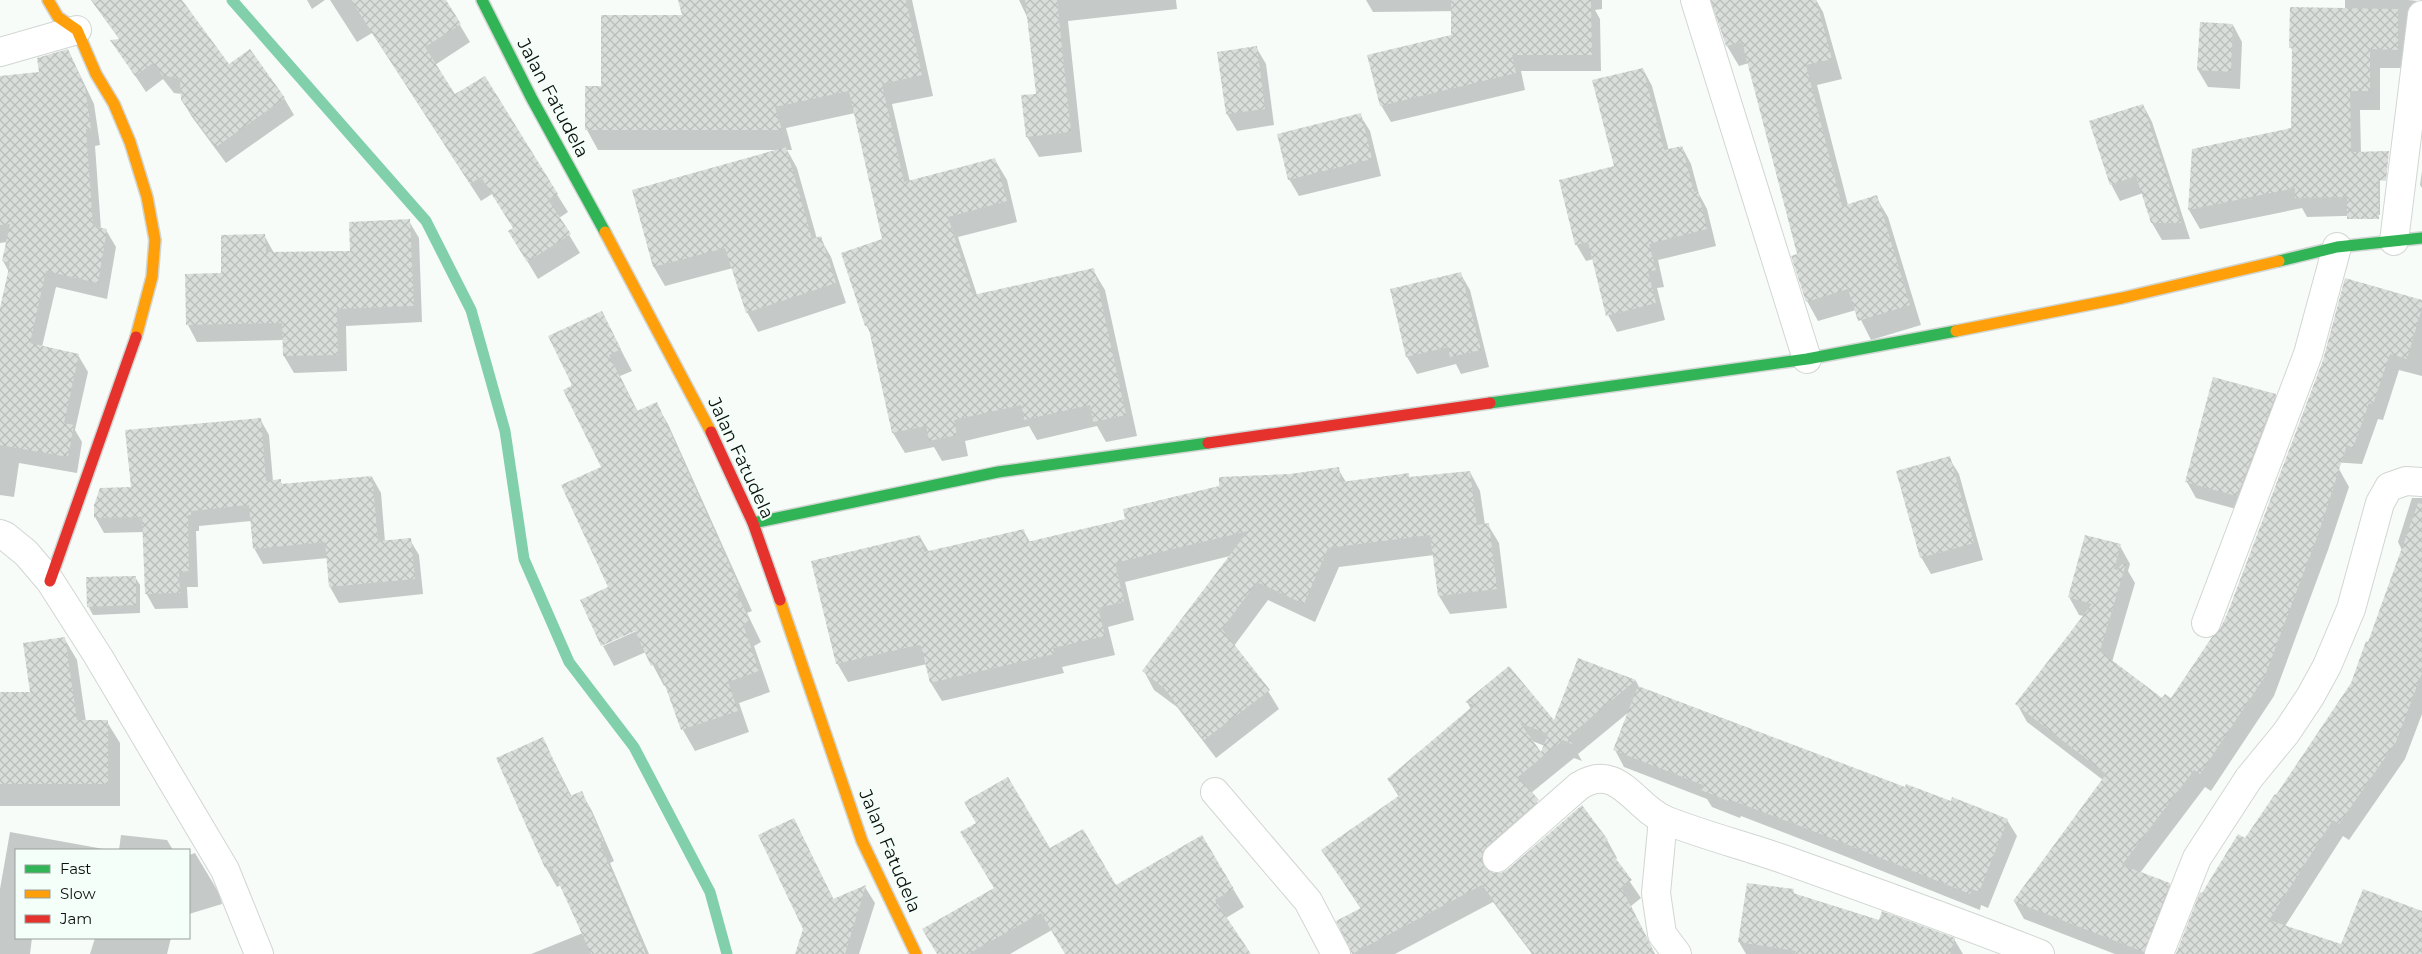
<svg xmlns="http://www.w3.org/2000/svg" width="2422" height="954" font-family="Montserrat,sans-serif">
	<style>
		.shadow { fill: #0003; fill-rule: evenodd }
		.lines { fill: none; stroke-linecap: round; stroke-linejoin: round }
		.stream { stroke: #81d0ab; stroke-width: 11 }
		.building { fill: url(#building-cross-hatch); fill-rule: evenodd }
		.street-casing { stroke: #d1d6d3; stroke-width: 30 }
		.fast-casing { stroke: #d1d6d3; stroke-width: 14 }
		.slow-casing { stroke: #d1d6d3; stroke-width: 14 }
		.jam-casing { stroke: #d1d6d3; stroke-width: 14 }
		.street { stroke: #fefffe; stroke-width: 28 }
		.fast { stroke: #30b455; stroke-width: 11 }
		.slow { stroke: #ff9f0a; stroke-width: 11 }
		.jam { stroke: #e5322d; stroke-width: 11 }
		.labels { text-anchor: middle; stroke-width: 4; stroke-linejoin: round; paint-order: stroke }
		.street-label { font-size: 18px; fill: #0d110e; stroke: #f4fff9 }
	</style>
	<defs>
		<pattern id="building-cross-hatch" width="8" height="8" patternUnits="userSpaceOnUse" patternTransform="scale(1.25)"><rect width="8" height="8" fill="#d9dedb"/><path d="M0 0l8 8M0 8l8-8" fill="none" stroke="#b9bdbb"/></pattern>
	</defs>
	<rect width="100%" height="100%" fill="#f7fcf9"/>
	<g class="shadow">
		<path d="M91 0H180L229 66 284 98 294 115 226 163 192 117 182 100V94L174 93 163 79 146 92 112 41 120 40Z"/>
		<path d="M307 0H325L312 9Z"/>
		<path d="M330 0H445L470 42 435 65 454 96 484 77 568 212 559 218 580 253 538 279 520 249 514 228 492 194 481 201 372 33 357 42Z"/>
		<path d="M680 0H912L933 96 892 104 910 182 995 160 1007 180 1017 222 958 237 977 295 1093 270 1105 290 1137 436 1106 442 1097 426 1037 440 1029 426 965 441 968 456 942 461 934 447 905 453 893 433 871 334 866 325 884 240 855 113 786 128 792 150H787L797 168 817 239 820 238 831 257 846 303 758 332 747 312 733 268 665 286 654 267 634 191 778 150H598L587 130 603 88 684 16Z"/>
		<path d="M1019 0H1176L1177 9 1068 21 1082 152 1039 157 1027 137 1023 96 1038 95 1029 21Z"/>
		<path d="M1366 0H1602V9L1595 10 1600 19 1601 71H1521L1525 90 1391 122 1381 105 1554 10 1373 12Z"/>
		<path d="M1710 0H1816L1823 12 1842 79 1817 85 1848 205 1876 197 1888 217 1921 325 1871 340 1856 310 1818 321 1807 301 1798 255 1749 63 1739 66 1727 46Z"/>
		<path d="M2345 0H2408L2418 1 2422 9 2412 68H2380V110H2360L2361 153 2380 171V215L2307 217 2302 208 2200 229 2189 210 2292 129 2294 53 2291 48 2345 9Z"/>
		<path d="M2233 25 2242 42 2240 89 2208 87 2198 70Z"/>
		<path d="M1256 47 1266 64 1274 125 1237 131 1227 114 1219 53Z"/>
		<path d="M68 50 94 104 100 145 95 146 101 229 106 230 116 247 107 299 56 287 42 347 78 355 88 372 75 430 82 442 77 473 19 463 14 497 0 495V314L9 272 3 261 7 242 0 243V77L41 73Z"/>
		<path d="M1643 69 1652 86 1669 151 1682 147 1691 164 1699 194 1707 209 1716 246 1658 260 1664 287 1657 288 1665 320 1617 332 1608 315 1594 259 1586 261 1576 244 1615 167Z"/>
		<path d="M2143 105 2152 122 2190 239 2162 240 2152 223 2143 193 2120 201 2111 184Z"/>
		<path d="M1360 115 1370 131 1381 176 1299 196 1289 179Z"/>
		<path d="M2422 171V188L2420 185Z"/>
		<path d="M409 221 419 238 422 322 346 326 347 371 294 373 284 356V340L197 342 188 325 223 274 264 235 274 253 351 252Z"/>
		<path d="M1460 273 1470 290 1489 367 1461 374 1456 364 1417 374 1407 357 1391 290Z"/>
		<path d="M2346 279 2369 286 2379 303V315L2407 316 2409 297 2422 301V376L2399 370 2383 420 2378 419 2362 464 2316 461 2339 469 2349 487 2328 550 2274 696 2211 791 2205 787 2140 873 2169 884 2180 902 2160 954H2115L2024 919 2014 901 2103 780 2027 722 2017 704 2084 616 2079 615 2069 597 2086 536 2120 546 2130 564 2128 571 2135 583 2112 662 2162 700 2165 696 2171 700 2213 638 2222 629 2288 454 2300 457 2292 444 2324 360Z"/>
		<path d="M601 312 632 371 620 376 638 412 656 404 668 424 752 611 747 613 761 642 754 646 770 692 739 703 749 732 695 751 683 730 666 685 664 686 646 652 614 666 603 646 641 629 610 588 603 467 573 387Z"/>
		<path d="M2275 395 2285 412 2247 512 2196 498 2187 482Z"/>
		<path d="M260 419 269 435 273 481H280L283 485 372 477 381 493 385 542 410 540 419 555 423 594 339 603 330 587 328 558 263 564 254 548 251 521 199 526V531H196L198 587H187L188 608 155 609 146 593 144 532 104 533 95 517 133 488Z"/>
		<path d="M1949 458 1959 474 1983 560 1931 574 1921 557Z"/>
		<path d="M1338 469 1346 482 1408 474 1410 478 1470 472 1480 491 1485 525H1488L1499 543 1507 608 1450 614 1439 596 1434 555 1339 567 1315 622 1268 600 1234 646 1268 691 1279 709 1216 758 1177 707 1154 690 1144 671 1230 556 1125 582 1134 620 1108 627 1115 655 1062 667 1064 673 942 701 931 683 927 664 848 682 837 663 920 537 929 552 1023 530 1030 542 1127 520 1290 475Z"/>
		<path d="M2412 498H2422V714L2405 759 2349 840 2343 836 2285 926 2342 946 2422 913V954H2176L2203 894 2277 797 2352 683 2369 643 2402 550 2398 542Z"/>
		<path d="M135 577 140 585V613L93 615 88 606Z"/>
		<path d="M64 638 77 660 86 722H107L120 743V806H0V694H32Z"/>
		<path d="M1579 659 1636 681 1639 687 1906 788 2007 820 2017 836 1988 908 1981 905 1980 910 1842 855 1741 816 1740 818 1712 807 1707 799 1624 767 1615 750 1629 712 1578 754 1582 761 1574 758 1531 793 1548 819 1497 864 1492 874H1501L1607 840 1617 858 1615 860 1641 898 1631 906 1655 954H1532L1493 902 1395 954H1353L1338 921 1361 909 1322 850 1399 797 1388 779 1471 709 1467 702 1554 722ZM1532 741 1545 746 1542 754Z"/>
		<path d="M542 738 572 797 581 792 592 811 614 861 610 863 649 954H531L583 933 561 885 557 887 546 868 498 758Z"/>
		<path d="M794 820 834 900 865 887 875 903 859 954H796L804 929Z"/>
		<path d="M10 832 109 850H16V938H32L30 954H0V889Z"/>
		<path d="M121 835 167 840 173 850H119Z"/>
		<path d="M1202 837 1244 907 1226 918 1250 954H1066L1052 930 1010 954H938L995 889 1050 849 1115 887Z"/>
		<path d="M195 853 219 893 222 904 189 914V855Z"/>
		<path d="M1793 891 1795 895 1880 921 1954 939 1963 954H1746L1739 942Z"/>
		<path d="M95 938H171L167 954H90Z"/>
	</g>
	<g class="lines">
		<path class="stream" d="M232 0 426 221 471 310 505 431 524 559 569 662 634 747 710 892 727 954"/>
	</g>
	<g class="building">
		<path d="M91 0H182L229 64 250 49 285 98 216 147 181 100 180 78 163 76 153 63 135 76 110 40 120 39Z"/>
		<path d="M351 0H446L461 24 425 47 455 94 485 76 558 194 548 200 571 234 527 262 508 231 513 228 481 177 470 184Z"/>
		<path d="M678 0H906L922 75 882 84 904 182 995 158 1007 201 948 217 973 295 1094 268 1126 415 1093 422 1090 405 1024 420 1021 405 954 420 957 435 929 441 926 426 892 433 868 325 865 326 841 253 882 239 849 91 775 107 782 130H585V86H601V15H682Z"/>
		<path d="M1025 0H1057L1071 132 1026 137 1021 95 1036 94Z"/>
		<path d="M1451 0H1591L1592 55H1512L1516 73 1380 106 1367 55 1451 35Z"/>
		<path d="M1711 0H1816L1832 59 1806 65 1842 206 1877 195 1910 305 1858 321 1848 289 1806 302 1791 256 1797 254 1742 42 1726 46Z"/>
		<path d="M2290 7 2398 9V50L2370 49V91H2350L2351 152 2389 151 2386 181 2378 180 2379 219H2347V197L2295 198V188L2188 210 2192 149 2291 128 2292 48H2289Z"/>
		<path d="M2200 22 2233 24 2231 72 2197 70Z"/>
		<path d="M1257 46 1265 109 1226 114 1217 52Z"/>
		<path d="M68 49 85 87 91 129H86L93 226 107 229 98 283 46 271 30 343 79 354 64 423 74 425 68 457 0 445V308L10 263 2 261 10 224 0 225V76L39 72 37 58Z"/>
		<path d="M1643 68 1664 150 1682 146 1694 192 1698 191 1707 229 1649 244 1656 270 1648 272 1656 303 1606 316 1588 242 1575 245 1559 180 1614 166 1592 80Z"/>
		<path d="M2143 104 2164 168 2181 223H2151L2136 176 2110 185 2089 121Z"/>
		<path d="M1361 113 1372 159 1288 180 1277 134Z"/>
		<path d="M786 147 812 239 821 236 836 283 746 313 725 248 653 267 632 190Z"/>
		<path d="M410 219 414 306 337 309 338 355 283 356 282 323 186 325 185 274 221 273V235L265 234 266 252 350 251 349 222Z"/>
		<path d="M1461 272 1481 350 1450 357 1448 347 1406 357 1390 289Z"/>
		<path d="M2345 278 2422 300V308L2407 359 2390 354 2373 404 2369 403 2353 448 2347 445 2319 532 2264 678 2200 774 2194 770 2122 865 2170 883 2144 952 2013 901 2106 774 2015 704 2092 604 2068 597 2085 535 2121 544 2114 569 2117 570 2123 563 2126 564 2100 651 2162 698 2165 694 2171 698 2212 637 2220 629 2228 612 2323 360Z"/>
		<path d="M602 311 621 349 609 355 637 411 657 402 741 591 736 592 750 621 743 624 759 671 728 682 738 711 681 730 657 663 651 666 635 631 601 646 580 600 608 587 561 485 601 467 563 390 571 386V383L548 336Z"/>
		<path d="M2213 377 2276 394 2237 496 2185 482Z"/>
		<path d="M261 418 266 481 281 479V484L372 476 378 541 411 538 415 579 329 587 325 542 253 549 249 505 191 511V515H188L189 571 179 572 180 593 145 594 142 517 94 518V505L100 488 131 487 125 430Z"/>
		<path d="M1950 456 1974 543 1920 558 1896 471Z"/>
		<path d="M1339 467 1341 482 1409 473V477L1470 471 1477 525 1489 523 1497 589 1438 596 1430 535 1328 548 1304 604 1257 582 1222 629 1270 690 1204 740 1164 688 1142 671 1248 531 1115 563 1124 602 1098 608 1105 636 1053 648 1054 654 930 683 921 646 918 645 836 664 811 561 920 535 924 552 1024 529 1027 542 1125 519 1123 509 1219 486V477L1290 474Z"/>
		<path d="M2418 503 2422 504V673L2396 742 2339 824 2333 820 2269 920 2341 944 2363 889 2422 911V954H2176L2200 892 2202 893 2238 834 2245 838 2275 794 2276 795 2351 683 2366 641 2368 642Z"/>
		<path d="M136 576V605L87 607 86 577Z"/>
		<path d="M65 637 77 720H108V784H0V692H30L23 643Z"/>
		<path d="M1578 658 1636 680 1568 737 1574 745 1563 740 1518 777 1539 800 1487 846 1482 853V862L1486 869 1492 873H1501L1507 870 1582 805 1608 840 1604 843 1632 880 1621 887 1655 954H1533L1482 885 1352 954 1336 921 1361 908 1321 850 1400 795 1387 779 1474 705 1465 702 1509 666 1554 720ZM1520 723 1548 734 1541 752Z"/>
		<path d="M1638 686 1905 787 1906 784 1951 801 1952 797 2008 819 1979 892 1972 889 1970 894 1831 838 1731 800V802L1701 790 1703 785 1613 750Z"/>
		<path d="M543 737 570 796 582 791 604 842 600 844 646 954H591L551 866 545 868 496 758Z"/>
		<path d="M1008 777 1050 848 1083 829 1116 885 1202 835 1234 889 1215 900 1251 954H1065L1041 913 968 954H937L922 929 994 888 960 832 976 823 964 802Z"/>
		<path d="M794 818 833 899 866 885 845 954H795L803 929 758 835Z"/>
		<path d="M1747 883 1794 889 1793 893 1879 920 1882 911 1955 938 1950 954H1795L1796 951 1738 942Z"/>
	</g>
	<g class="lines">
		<g class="street-casing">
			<g id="street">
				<path d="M1695 0 1807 359"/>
				<path d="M0 52 77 30"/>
				<path d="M2394 241 2422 15"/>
				<path d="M0 534 5 536 26 553 50 581 98 656 225 870 259 954"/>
				<path d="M2206 623 2308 354 2337 247"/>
				<path d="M1215 792 1308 901 1336 954"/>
				<path d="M1663 819 1656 893 1662 934 1677 954"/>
				<path d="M1497 858 1579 786C1618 761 1634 807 1665 820 1703 835 1742 845 1780 858 1867 889 1954 920 2040 954"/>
				<path d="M2159 954 2197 858 2249 778 2286 733 2310 697 2327 666 2351 609 2380 503 2389 487 2406 481 2422 482"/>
			</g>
		</g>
		<g class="fast-casing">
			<g id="fast">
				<path d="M482 0 532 99 605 232"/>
				<path d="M2279 261 2337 247 2422 238"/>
				<path d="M1490 403 1807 359 1956 331"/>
				<path d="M753 523 998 472 1208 443"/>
			</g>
		</g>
		<g class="slow-casing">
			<g id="slow">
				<path d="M48 0 58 17 77 30 96 74 114 104 130 142 147 197 155 240 152 277 136 337"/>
				<path d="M605 232 711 432"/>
				<path d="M1956 331 2122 298 2279 261"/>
				<path d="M780 600 862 841 916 954"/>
			</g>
		</g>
		<g class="jam-casing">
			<g id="jam">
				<path d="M711 432 753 523 780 600"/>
				<path d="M1208 443 1490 403"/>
				<path d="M50 581 136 337"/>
			</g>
		</g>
		<use href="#street" class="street"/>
		<use href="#fast" class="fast"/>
		<use href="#slow" class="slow"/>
		<use href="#jam" class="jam"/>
	</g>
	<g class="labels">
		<g class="street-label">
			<text transform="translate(553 98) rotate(62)" y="6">Jalan Fatudela</text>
			<text transform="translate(741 458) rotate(65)" y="6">Jalan Fatudela</text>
			<text transform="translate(890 851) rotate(67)" y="6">Jalan Fatudela</text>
		</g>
	</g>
	<rect x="15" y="849" width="175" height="90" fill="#f4fff9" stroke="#98a09b"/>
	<rect x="25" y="865" width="25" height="8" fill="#30b455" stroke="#98a09b"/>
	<text x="60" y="874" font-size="15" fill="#0d110e">Fast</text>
	<rect x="25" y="890" width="25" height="8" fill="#ff9f0a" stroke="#98a09b"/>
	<text x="60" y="899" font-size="15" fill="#0d110e">Slow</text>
	<rect x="25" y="915" width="25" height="8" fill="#e5322d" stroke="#98a09b"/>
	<text x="60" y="924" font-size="15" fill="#0d110e">Jam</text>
</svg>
